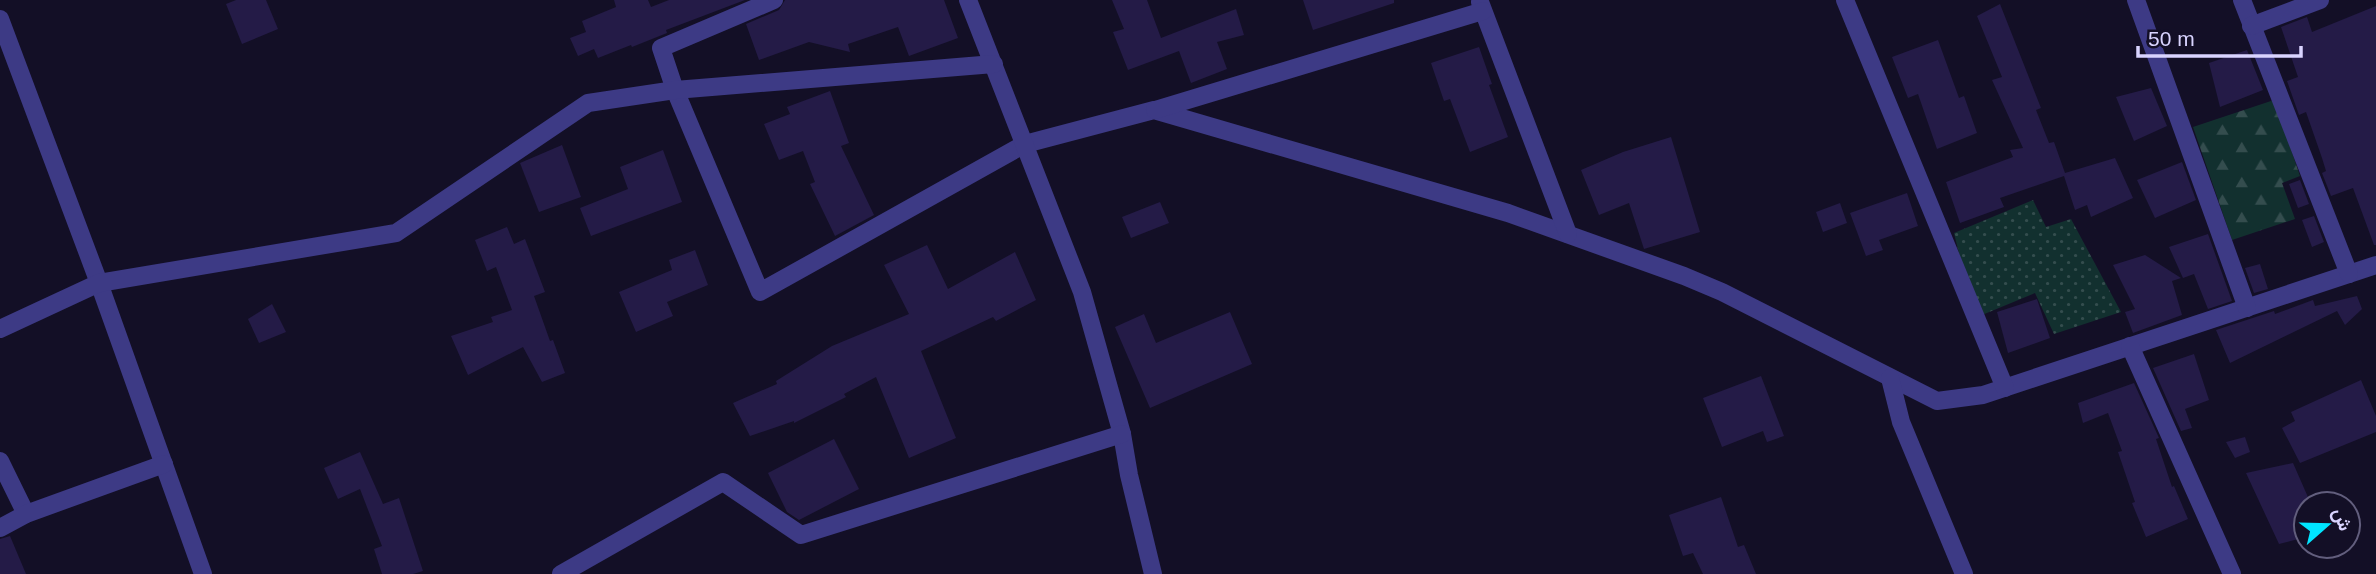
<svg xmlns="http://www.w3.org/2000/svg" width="2376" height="574" font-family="Arial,Vazirmatn,sans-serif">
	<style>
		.forest { fill: url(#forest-firs) }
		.garden { fill: url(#garden-dots) }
		.building { fill: #241b47 }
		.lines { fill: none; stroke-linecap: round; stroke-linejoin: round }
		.minor { stroke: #3d3a85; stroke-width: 18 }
	</style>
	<defs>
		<pattern id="forest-firs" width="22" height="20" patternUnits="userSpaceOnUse" patternTransform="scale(1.75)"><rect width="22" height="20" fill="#12302f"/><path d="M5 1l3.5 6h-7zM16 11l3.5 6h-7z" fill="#344d4e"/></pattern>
		<pattern id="garden-dots" width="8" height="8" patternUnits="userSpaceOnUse" patternTransform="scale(1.75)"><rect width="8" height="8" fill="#12302f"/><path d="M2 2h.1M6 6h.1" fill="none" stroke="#344d4e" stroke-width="1.8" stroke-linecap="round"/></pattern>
	</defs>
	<rect width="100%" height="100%" fill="#130f26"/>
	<path class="forest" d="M2274 100 2300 176 2282 183 2295 219 2232 240 2193 127Z"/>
	<path class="garden" d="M2033 200 2046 227 2071 219 2121 312 2054 334 2035 293 1982 315 1964 274 1954 233Z"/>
	<g class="building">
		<path d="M236 0H266L278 29 242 44 226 4Z"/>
		<path d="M614 0H648L651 7 669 0H745L666 30 667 33 632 47 631 45 598 58 594 49 578 56 570 38 586 32 582 21 616 7Z"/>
		<path d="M785 0H944L958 38 909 56 898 27 848 44 850 52 809 42 759 60 746 24 779 10Z"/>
		<path d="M1112 0H1147L1161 38 1236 9 1244 35 1217 42 1227 69 1191 83 1179 51 1128 70 1113 32 1124 29Z"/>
		<path d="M1303 0H1394V3L1313 30Z"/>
		<path d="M2000 4 2041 108 2036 110 2049 143 2054 142 2065 173 2115 158 2133 198 2091 217 2087 205 2075 210 2064 176 2000 198 2004 207 1960 223 1946 182 2013 157 2010 150 2023 148 1992 80 2002 77 1977 16Z"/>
		<path d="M2376 6V245H2374L2353 188 2331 196 2322 173 2326 171 2322 158 2306 112 2299 115 2287 81 2298 77 2281 27 2307 17 2312 32Z"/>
		<path d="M1938 40 1959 98 1964 96 1977 133 1937 149 1918 94 1908 98 1892 57Z"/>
		<path d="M1479 47 1492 84 1489 85 1508 137 1470 152 1450 99 1444 101 1431 63Z"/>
		<path d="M2247 50 2263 90 2220 107 2209 63Z"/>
		<path d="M2151 88 2167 126 2134 141 2116 97Z"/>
		<path d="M830 91 849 143 841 146 874 215 835 236 810 184 815 182 803 151 779 160 764 124 790 114 787 107Z"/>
		<path d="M1671 137 1700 232 1644 249 1629 203 1599 215 1581 170 1623 152Z"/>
		<path d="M562 145 581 197 539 212 520 163Z"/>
		<path d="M663 150 682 202 591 236 580 208 628 189 620 167Z"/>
		<path d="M2182 162 2196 200 2155 218 2137 180Z"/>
		<path d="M2300 180 2309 204 2298 208 2289 184Z"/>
		<path d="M1907 193 1918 226 1879 240 1883 250 1866 256 1850 213Z"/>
		<path d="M1160 202 1169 223 1131 238 1122 217Z"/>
		<path d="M1840 203 1847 223 1823 232 1816 212Z"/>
		<path d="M2314 216 2324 242 2312 247 2302 220Z"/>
		<path d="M507 227 514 244 525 239 545 292 534 296 550 341 553 340 565 373 542 382 523 347 468 375 451 336 493 322 491 317 512 310 496 267 487 271 475 240Z"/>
		<path d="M2208 234 2232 301 2208 309 2194 274 2183 278 2169 247Z"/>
		<path d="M927 245 948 289 1015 252 1036 300 996 321 993 317 921 351 956 438 909 458 876 377 844 394 846 397 794 423V421L750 436 733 403 777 384 776 381 832 346 909 314 884 265Z"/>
		<path d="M695 250 708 285 667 302 673 316 636 332 619 292 672 270 669 260Z"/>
		<path d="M2145 255 2181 278 2172 281 2182 315 2133 333 2125 312 2135 309 2113 265Z"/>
		<path d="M2260 264 2268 289 2254 293 2245 268Z"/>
		<path d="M2357 296 2362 309 2345 325 2337 311 2230 363 2216 330 2274 311 2275 314 2313 300 2315 306Z"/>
		<path d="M2037 299 2050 338 2008 353 1997 312Z"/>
		<path d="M272 304 286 332 259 343 248 319Z"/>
		<path d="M1230 312 1252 364 1150 408 1115 327 1144 314 1156 343Z"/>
		<path d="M2194 354 2209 400 2185 409 2192 428 2181 431 2153 368Z"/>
		<path d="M1761 376 1784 436 1767 442 1763 431 1722 447 1703 398Z"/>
		<path d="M2361 380 2376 416V432L2300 463 2282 428 2295 421 2291 412Z"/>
		<path d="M2134 383 2159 438 2156 439 2172 487 2174 486 2188 519 2146 537 2132 503 2135 502 2118 452 2122 451 2108 413 2083 423 2078 403Z"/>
		<path d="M2245 437 2250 452 2235 458 2226 442Z"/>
		<path d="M834 439 859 489 799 520 787 512 768 473Z"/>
		<path d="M360 452 383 504 399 498 423 571 413 574H382L374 549 382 546 360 489 338 499 324 468Z"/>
		<path d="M2293 463 2311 504H2306V537L2279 544 2246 473Z"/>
		<path d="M1721 497 1738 547 1744 545 1756 574H1703L1693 553 1683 556 1669 515Z"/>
		<path d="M10 536 26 574H0V539Z"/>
	</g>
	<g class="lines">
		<g class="minor">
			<path d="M774 0 661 48 675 90 760 292 1025 144 1154 110 1508 213 1684 276 1722 292 1937 401 1983 395 2376 265"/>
			<path d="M968 0 1082 292 1122 434 1129 475 1153 574"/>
			<path d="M1845 0 2005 388"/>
			<path d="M2136 0 2247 308"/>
			<path d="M2242 0 2349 274"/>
			<path d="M1480 2 1568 234"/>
			<path d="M0 19 99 283 203 574"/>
			<path d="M2251 26 2320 0"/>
			<path d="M1155 110 1483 11"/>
			<path d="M0 329 99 283 396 233 588 103 675 90 994 64"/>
			<path d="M2130 346 2232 574"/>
			<path d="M1890 378 1901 422 1964 574"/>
			<path d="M0 461 26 514"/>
			<path d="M0 528 26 514 164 464"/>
			<path d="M561 574 723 482 801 535 1122 434"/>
		</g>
	</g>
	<g transform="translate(2327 525) rotate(70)"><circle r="33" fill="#130f26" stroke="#625e7d" stroke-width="2"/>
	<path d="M0-5L12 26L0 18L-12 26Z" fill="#00e5ff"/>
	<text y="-10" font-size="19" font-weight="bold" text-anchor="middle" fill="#d9d4ff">ش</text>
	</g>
	<path d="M2138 46v10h163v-10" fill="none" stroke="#d9d4ff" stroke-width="3.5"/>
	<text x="2148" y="46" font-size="21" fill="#d9d4ff" stroke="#130f26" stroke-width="5" paint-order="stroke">50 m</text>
</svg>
